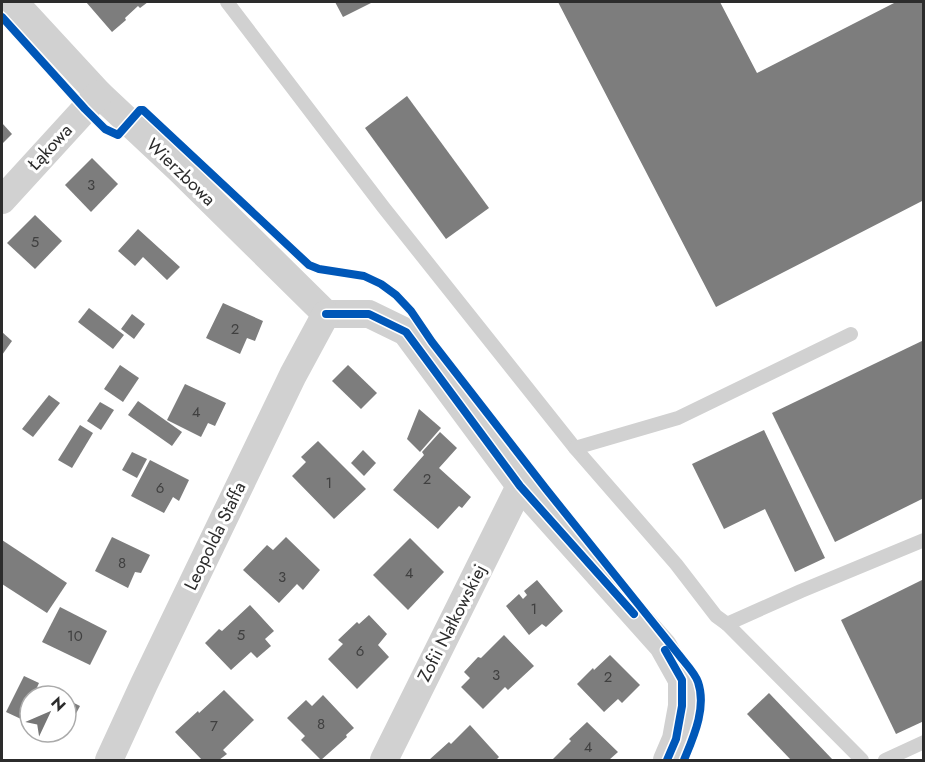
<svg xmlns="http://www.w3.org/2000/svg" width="925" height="762" font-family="Jost,sans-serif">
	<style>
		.building { fill: #7d7d7d }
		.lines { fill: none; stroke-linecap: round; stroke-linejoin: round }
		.lane { stroke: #d1d1d1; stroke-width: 14 }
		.street { stroke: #d1d1d1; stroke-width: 28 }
		.cycleway-casing { stroke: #fff; stroke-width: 11 }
		.cycleway { stroke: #0057b8; stroke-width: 8 }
		.labels { text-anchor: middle; stroke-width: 6; stroke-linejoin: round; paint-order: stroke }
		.number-label { font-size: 15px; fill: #404040 }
		.street-label { font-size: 18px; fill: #2c2c2c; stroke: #fff }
	</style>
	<rect width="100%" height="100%" fill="#fff"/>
	<g class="building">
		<path d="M86 2H148L140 8 138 6 125 18 126 20 112 32Z"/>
		<path d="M335 2H373L343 17Z"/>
		<path d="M558 2H720L757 73 896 2H924V200L716 307Z"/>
		<path d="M407 96 489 208 446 239 365 128Z"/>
		<path d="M2 123 12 134 2 144Z"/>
		<path d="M92 158 118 184 91 212 65 185Z"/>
		<path d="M35 215 62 241 35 269 7 243Z"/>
		<path d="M138 229 180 267 167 280 143 257 135 266 118 251Z"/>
		<path d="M223 303 263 321 255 341 247 338 240 354 206 338Z"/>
		<path d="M89 308 124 335 113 349 78 322Z"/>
		<path d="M132 314 145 324 134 339 121 329Z"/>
		<path d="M2 332 12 341 2 355Z"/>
		<path d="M924 340V498L835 542 772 413Z"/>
		<path d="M120 365 139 378 123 402 104 389Z"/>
		<path d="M348 365 377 393 361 409 332 381Z"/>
		<path d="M185 384 226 403 215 426 208 423 201 437 167 420Z"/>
		<path d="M49 395 60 403 33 437 22 429Z"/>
		<path d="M138 401 182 432 172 446 128 415Z"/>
		<path d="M100 402 114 410 101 430 87 421Z"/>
		<path d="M419 409 441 428 420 452 407 439Z"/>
		<path d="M80 425 93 433 72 468 58 460Z"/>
		<path d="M764 430 825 558 795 572 765 509 724 529 692 464Z"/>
		<path d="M440 432 457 448 439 468 471 497 462 508 459 506 438 529 393 490 424 455 422 452Z"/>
		<path d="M318 441 366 489 334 519 292 476 306 462 301 457Z"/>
		<path d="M363 450 376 463 364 476 351 463Z"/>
		<path d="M132 452 147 459 137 478 122 470Z"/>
		<path d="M150 460 189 480 179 501 173 497 164 513 131 496Z"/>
		<path d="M112 537 150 555 141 573 135 572 128 588 95 571Z"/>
		<path d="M286 537 320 570 303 590 297 584 279 603 243 570 267 545 273 550Z"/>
		<path d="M410 538 444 572 408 610 373 575Z"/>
		<path d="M2 540 67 583 47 613 2 584Z"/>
		<path d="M924 579V721L896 734 841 620Z"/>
		<path d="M537 580 563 611 546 627 542 624 529 635 506 606 519 594 523 599 527 595 524 591Z"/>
		<path d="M250 605 274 631 265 639 271 646 257 658 251 652 231 670 205 643 219 629 222 631Z"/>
		<path d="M60 607 107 631 90 665 42 642Z"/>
		<path d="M369 615 387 634 378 645 389 657 357 689 328 659 343 644 338 640 357 622 359 624Z"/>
		<path d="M504 635 534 666 508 690 505 687 483 709 461 687 470 678 464 672 478 657 481 658Z"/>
		<path d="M610 655 640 685 622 703 618 699 604 712 577 684 593 668 594 670Z"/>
		<path d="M24 676 39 683 33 696H30V702L21 719 6 712Z"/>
		<path d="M39 687 59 696H34Z"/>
		<path d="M224 690 254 720 223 750 227 754 219 760H202L175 732 198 711 199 713Z"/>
		<path d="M769 693 833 760H791L747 714Z"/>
		<path d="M323 695 354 728 346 735 347 737 321 760 301 740 305 736 287 718 306 700 312 706Z"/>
		<path d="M66 699 80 706 70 725 66 723Z"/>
		<path d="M30 705V724L23 720Z"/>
		<path d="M587 722 618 752 609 760H554L553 759 571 741 569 739Z"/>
		<path d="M470 725 499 757 496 760H429L449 742 451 744Z"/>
	</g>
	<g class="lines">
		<g class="lane">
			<path d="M227 2 384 208 575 448 676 564 716 616 727 624 801 591 924 540"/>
			<path d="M575 448 678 418 851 334"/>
			<path d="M727 624 862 760"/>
			<path d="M885 760 924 742"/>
		</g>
		<g class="street">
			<path d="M14 2 99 94 180 170 326 314"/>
			<path d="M2 200 99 94"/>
			<path d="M326 314H369L406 332 520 486 663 646 682 680V706L676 739 667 760"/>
			<path d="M109 760 144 684 293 375 326 314"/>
			<path d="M384 760 520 486"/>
		</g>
		<g class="cycleway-casing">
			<g id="cycleway">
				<path d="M2 17 85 109 105 129 118 135 140 110H143L309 265 319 269 364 276 381 284 396 295 411 311 432 342 546 489 679 655C685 663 695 673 698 682 707 708 693 738 684 760"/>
				<path d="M326 314H369L406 332 520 486 634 614"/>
				<path d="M665 650 682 680V706L676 739 667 760"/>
			</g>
		</g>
		<use href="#cycleway" class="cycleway"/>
	</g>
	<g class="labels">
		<g class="number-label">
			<text x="91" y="190">3</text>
			<text x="35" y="247">5</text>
			<text x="235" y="334">2</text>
			<text x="196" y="417">4</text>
			<text x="427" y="484">2</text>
			<text x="329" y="488">1</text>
			<text x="160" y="493">6</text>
			<text x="122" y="568">8</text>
			<text x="409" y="578">4</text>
			<text x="282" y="582">3</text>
			<text x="534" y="614">1</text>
			<text x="241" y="640">5</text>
			<text x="75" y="641">10</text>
			<text x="360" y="656">6</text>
			<text x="496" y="680">3</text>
			<text x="608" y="682">2</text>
			<text x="321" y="729">8</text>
			<text x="214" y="731">7</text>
			<text x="588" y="752">4</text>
		</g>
		<g class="street-label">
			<text transform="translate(50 147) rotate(-47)" y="6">Łąkowa</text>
			<text transform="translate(181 172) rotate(44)" y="6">Wierzbowa</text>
			<text transform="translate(215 536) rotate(-64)" y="6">Leopolda Staffa</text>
			<text transform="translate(452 623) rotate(-63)" y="6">Zofii Nałkowskiej</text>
		</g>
	</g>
	<rect width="925" height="762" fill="none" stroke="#2c2c2c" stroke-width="6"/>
	<g transform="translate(48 714) rotate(46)"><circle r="28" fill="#ffffff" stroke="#ababab" stroke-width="1.5"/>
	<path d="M0-4.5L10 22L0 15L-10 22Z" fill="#767676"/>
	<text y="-9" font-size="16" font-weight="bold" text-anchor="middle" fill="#2c2c2c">N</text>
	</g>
</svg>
